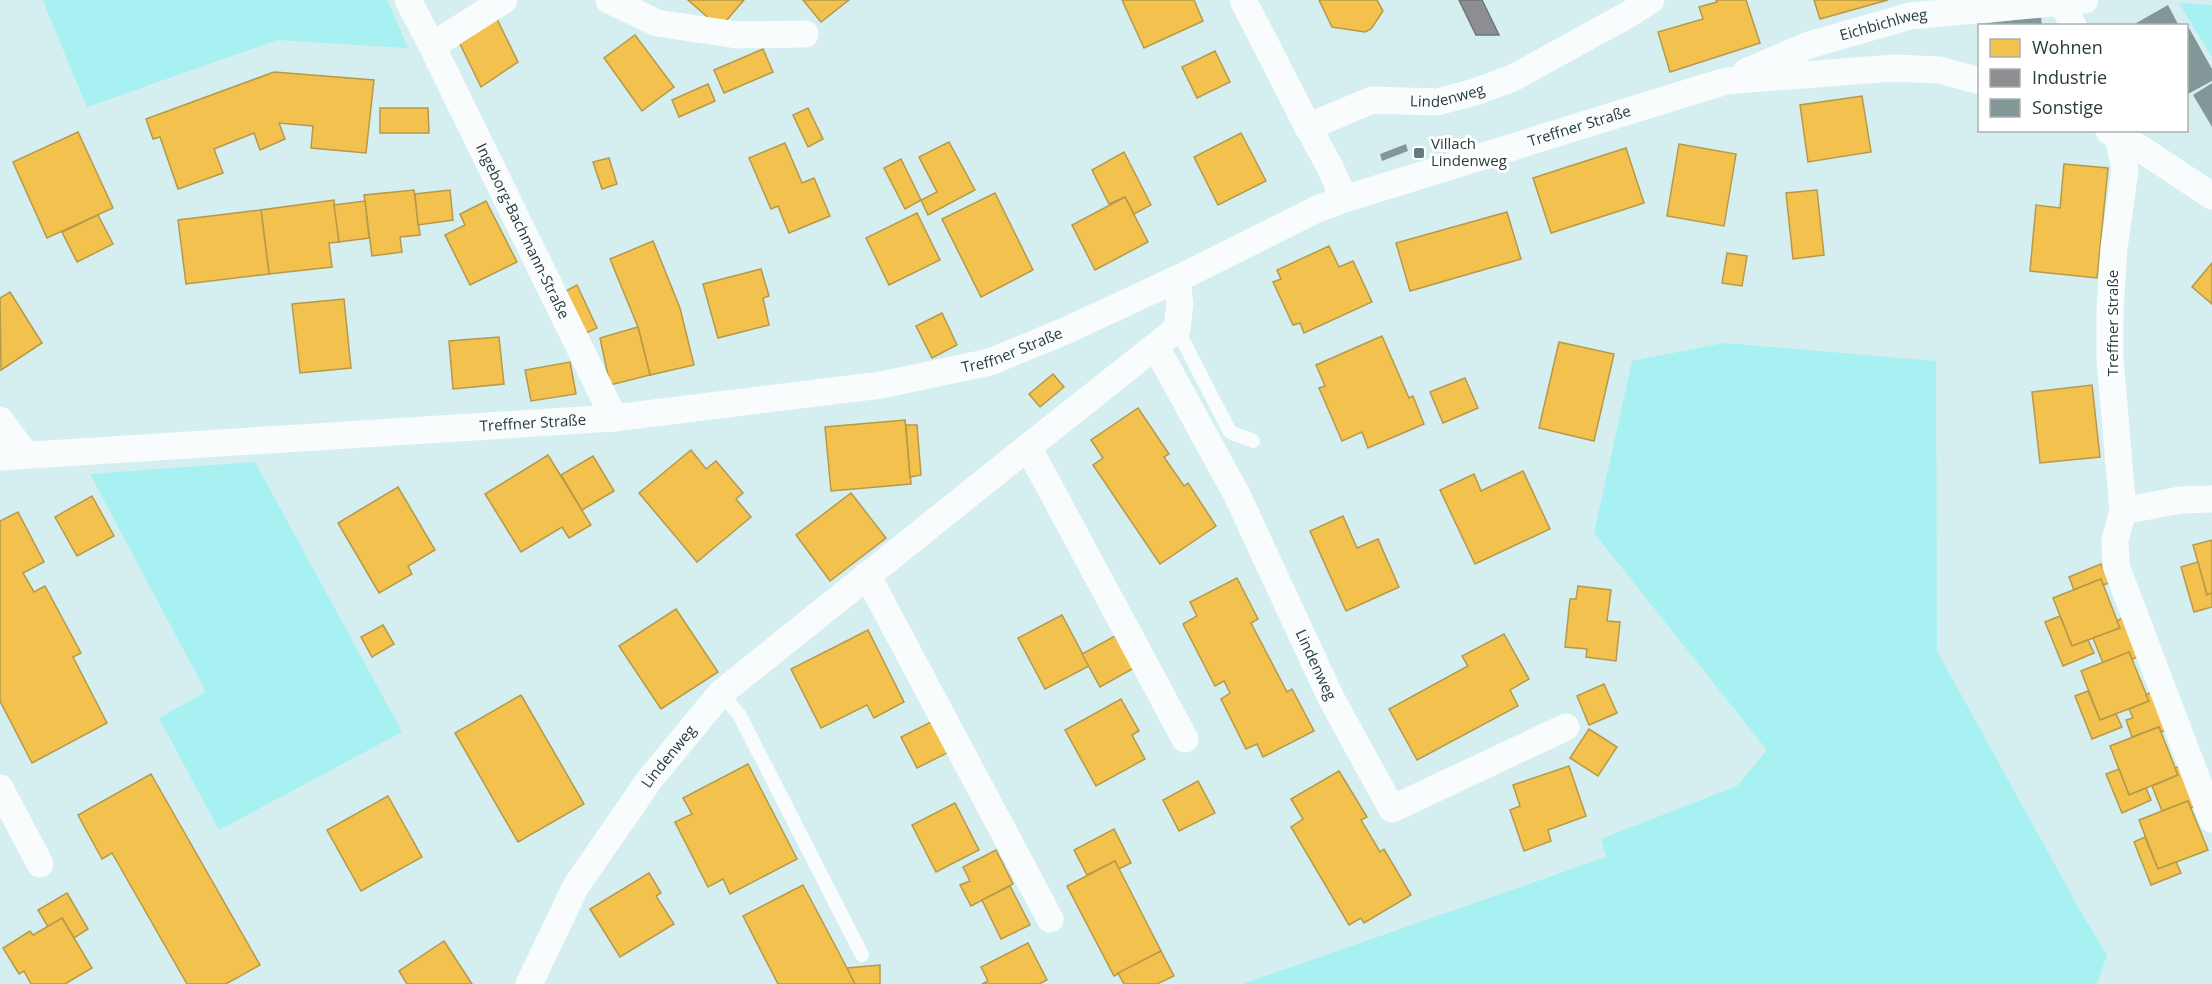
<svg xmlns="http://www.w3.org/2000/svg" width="2212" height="984" font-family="'Open Sans',sans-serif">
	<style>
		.green { fill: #a7f1f2 }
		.homes { fill: #f2c14e; stroke: #b69949; stroke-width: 1.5 }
		.industry { fill: #8d8d92; stroke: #6f7578; stroke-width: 1.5 }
		.building { fill: #849798 }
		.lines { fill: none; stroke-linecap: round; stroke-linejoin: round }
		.lane { stroke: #f9fcfd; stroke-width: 14 }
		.street { stroke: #f9fcfd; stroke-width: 27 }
		.poi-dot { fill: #657a7b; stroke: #fff; stroke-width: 2 }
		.labels { text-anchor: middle; stroke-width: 6; stroke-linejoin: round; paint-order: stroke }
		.street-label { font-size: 15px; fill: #293c3c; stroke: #fff }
		.poi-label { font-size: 15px; fill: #293c3c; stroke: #fff; text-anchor: start }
	</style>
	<rect width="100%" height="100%" fill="#d5eeef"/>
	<g class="green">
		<path d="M47 0H387L408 48 277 40 87 107 43 1Z"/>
		<path d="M2179 3 2212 5V57Z"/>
		<path d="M1724 343 1936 361 1937 651 2082 914 2107 955 2097 984H1243L1606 857 1601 839 1737 786 1767 750 1594 533 1632 361Z"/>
		<path d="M255 462 402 732 219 830 159 718 206 692 90 474Z"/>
	</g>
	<g class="homes">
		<path d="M688 0H744L720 28Z"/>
		<path d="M803 0H849L821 22Z"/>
		<path d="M1122 0H1194L1203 21 1144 48Z"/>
		<path d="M1319 0H1377L1383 11 1371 29 1365 32 1332 27Z"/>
		<path d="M1716 0H1746L1760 43 1670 72 1658 32 1703 19 1699 7 1717 2Z"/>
		<path d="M1814 0H1888L1820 19Z"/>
		<path d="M497 19 518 62 481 87 460 44Z"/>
		<path d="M635 35 674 87 642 111 604 58Z"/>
		<path d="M763 49 773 72 724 93 714 70Z"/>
		<path d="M1215 51 1230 82 1197 98 1182 67Z"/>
		<path d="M274 72 374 80 366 153 311 148 313 126 279 123 285 139 260 150 254 133 214 149 223 173 178 189 160 137 153 139 146 119Z"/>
		<path d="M708 84 715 101 679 117 672 100Z"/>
		<path d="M1862 96 1871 152 1808 162 1800 105Z"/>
		<path d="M380 108H428L429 133H380Z"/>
		<path d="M808 108 823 139 808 147 793 115Z"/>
		<path d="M78 132 113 208 47 238 13 162Z"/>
		<path d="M1241 133 1266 181 1218 205 1194 157Z"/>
		<path d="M949 142 975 190 928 215 921 200 937 192 919 157Z"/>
		<path d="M785 143 802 183 814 178 830 216 789 233 778 206 771 209 749 158Z"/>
		<path d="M1679 144 1736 154 1724 226 1667 216Z"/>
		<path d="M1626 148 1644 203 1551 233 1533 178Z"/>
		<path d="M1124 152 1151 205 1134 214 1125 197 1109 204 1092 170Z"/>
		<path d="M609 158 617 184 602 189 593 162Z"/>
		<path d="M901 159 921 200 905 209 884 168Z"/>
		<path d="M2064 164 2108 168 2097 278 2030 271 2036 205 2060 208Z"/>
		<path d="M414 190 420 235 400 237 402 252 372 256 364 195Z"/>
		<path d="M450 190 453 220 418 225 415 194Z"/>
		<path d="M1817 190 1824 255 1793 259 1786 193Z"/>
		<path d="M995 193 1033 270 981 297 942 219Z"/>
		<path d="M1125 197 1148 242 1095 270 1072 225Z"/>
		<path d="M334 200 339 242 329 243 332 267 269 274 261 210Z"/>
		<path d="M365 201 369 238 339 242 334 205Z"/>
		<path d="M486 201 517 262 470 285 445 235 465 225 460 214Z"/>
		<path d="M261 210 269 274 186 284 178 220Z"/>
		<path d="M1507 212 1521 259 1410 291 1396 243Z"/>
		<path d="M917 213 940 260 889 285 866 238Z"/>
		<path d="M98 215 113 244 77 262 62 232Z"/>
		<path d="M653 241 680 308 694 365 650 375 638 327 610 259Z"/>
		<path d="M1329 246 1339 267 1353 261 1372 302 1304 333 1300 323 1293 325 1273 282 1281 279 1277 270Z"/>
		<path d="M1727 253 1747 256 1742 286 1722 283Z"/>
		<path d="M2212 263V304L2192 287Z"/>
		<path d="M761 269 769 296 763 298 769 325 718 338 703 284Z"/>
		<path d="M577 285 597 328 580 336 560 294Z"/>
		<path d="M10 292 42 343 1 370 0 298Z"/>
		<path d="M344 299 351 368 300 373 292 304Z"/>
		<path d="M942 313 957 345 932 358 916 326Z"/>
		<path d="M638 327 650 375 610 385 600 338Z"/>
		<path d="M1382 336 1409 398 1413 396 1424 424 1368 448 1362 432 1342 441 1319 388 1325 386 1316 365Z"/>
		<path d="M499 337 504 384 453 389 449 341Z"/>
		<path d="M1559 342 1614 354 1594 441 1539 428Z"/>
		<path d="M570 362 576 394 531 401 525 370Z"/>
		<path d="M1053 374 1064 387 1040 407 1029 394Z"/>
		<path d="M1465 378 1478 408 1443 423 1430 392Z"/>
		<path d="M2092 385 2100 457 2040 463 2032 392Z"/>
		<path d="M1138 408 1169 454 1164 457 1184 486 1188 483 1216 526 1160 564 1093 465 1103 458 1091 440Z"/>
		<path d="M905 420 911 484 831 491 825 427Z"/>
		<path d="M906 425H917L921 475 910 477Z"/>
		<path d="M691 450 706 469 716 461 743 493 736 499 751 517 697 562 639 493Z"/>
		<path d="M548 455 591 525 569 538 562 527 521 552 485 494Z"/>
		<path d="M593 456 614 491 582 510 561 475Z"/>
		<path d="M1523 471 1550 529 1475 564 1440 490 1474 474 1481 491Z"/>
		<path d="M398 487 435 550 408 566 412 574 379 593 338 523Z"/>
		<path d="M851 493 886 538 830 581 796 535Z"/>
		<path d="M92 496 114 536 77 556 55 517Z"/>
		<path d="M18 512 44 562 23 573 34 592 45 586 81 653 73 657 107 723 32 763 0 701V521Z"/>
		<path d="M1343 516 1357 548 1378 539 1399 587 1346 611 1310 531Z"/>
		<path d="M2212 540V593L2207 595 2193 545Z"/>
		<path d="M2198 562 2207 595 2212 593V607L2194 612 2181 567Z"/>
		<path d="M2101 564 2109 583 2103 585 2101 579 2074 590 2069 577Z"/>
		<path d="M1237 578 1258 619 1251 623 1287 692 1292 689 1314 731 1263 757 1257 744 1246 749 1221 699 1230 693 1224 681 1215 686 1183 624 1197 616 1190 602Z"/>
		<path d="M2101 579 2120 628 2072 646 2053 598Z"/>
		<path d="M1578 586 1611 590 1607 621 1620 622 1616 661 1586 657 1587 649 1565 647 1570 599H1576Z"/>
		<path d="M676 609 718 672 661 709 619 646Z"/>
		<path d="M1062 615 1089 666 1045 689 1018 638Z"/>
		<path d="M2060 616 2072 646 2088 640 2094 653 2063 666 2045 622Z"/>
		<path d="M2122 618 2138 657 2132 659 2129 652 2103 663 2093 638 2120 628 2117 621Z"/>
		<path d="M383 625 394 644 372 657 361 637Z"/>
		<path d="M868 630 904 702 874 718 867 705 821 728 791 669Z"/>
		<path d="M1504 634 1529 679 1510 690 1518 706 1417 760 1389 709 1468 666 1462 656Z"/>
		<path d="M1115 636 1134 668 1100 687 1082 654Z"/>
		<path d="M2129 652 2149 701 2100 720 2081 671Z"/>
		<path d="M1604 684 1617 713 1589 725 1577 696Z"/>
		<path d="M2088 691 2100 720 2116 714 2122 727 2092 739 2075 696Z"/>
		<path d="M2152 691 2167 730 2161 732 2159 727 2132 737 2126 720 2133 718 2129 709 2149 701 2146 695Z"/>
		<path d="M521 695 584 804 518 842 455 733Z"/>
		<path d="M1121 699 1139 731 1132 735 1145 759 1096 786 1065 730Z"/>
		<path d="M933 721 949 752 917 768 901 737Z"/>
		<path d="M2159 727 2178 775 2129 795 2110 746Z"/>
		<path d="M1589 729 1617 747 1598 776 1570 758Z"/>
		<path d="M748 764 797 859 730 894 723 879 708 887 675 822 692 814 683 798Z"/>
		<path d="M1569 766 1586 816 1548 830 1551 841 1524 851 1510 810 1520 806 1513 785Z"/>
		<path d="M2180 766 2196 805 2191 808 2188 801 2162 811 2152 786 2178 775 2175 768Z"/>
		<path d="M2119 769 2129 795 2146 788 2151 800 2122 813 2106 774Z"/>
		<path d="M1339 771 1367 817 1361 820 1380 852 1384 849 1411 895 1364 923 1361 918 1349 925 1291 827 1303 819 1291 799Z"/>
		<path d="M151 774 260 965 226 984H187L112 853 102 859 78 815Z"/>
		<path d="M1198 781 1215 813 1179 831 1163 800Z"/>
		<path d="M388 796 422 857 361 891 327 830Z"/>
		<path d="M2188 801 2208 850 2158 869 2139 820Z"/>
		<path d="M955 803 979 850 936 872 912 825Z"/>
		<path d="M1114 829 1131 863 1119 869 1115 861 1087 875 1074 850Z"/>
		<path d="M2145 837 2158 869 2176 862 2181 873 2151 885 2134 842Z"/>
		<path d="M996 850 1013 884 971 906 960 885 970 881 963 867Z"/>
		<path d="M1115 861 1161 951 1114 976 1067 886Z"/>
		<path d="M649 873 661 893 656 896 674 924 620 957 590 909Z"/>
		<path d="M803 885 847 968 855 984H778L743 916Z"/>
		<path d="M1010 886 1030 925 1001 939 982 900Z"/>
		<path d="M67 893 88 929 74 938 62 918 48 927 38 910Z"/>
		<path d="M62 918 92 968 65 984H31L24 971 19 974 3 948 30 931 33 935Z"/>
		<path d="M444 941 472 984H407L399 971Z"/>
		<path d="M1028 943 1047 980 1039 984H982L988 981 981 967Z"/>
		<path d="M1161 951 1174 976 1157 984H1124L1118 973Z"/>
		<path d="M880 965V984H855L847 968Z"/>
	</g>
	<path class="industry" d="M1459 0H1482L1499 35H1476Z"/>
	<g class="building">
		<path d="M2168 5 2179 26H2131Z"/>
		<path d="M2041 17 2042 26H1979V24Z"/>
		<path d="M2189 28 2212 69V81L2186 95V30Z"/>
		<path d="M2212 83V127L2193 95Z"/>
		<path d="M1406 144 1408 151 1382 161 1380 154Z"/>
	</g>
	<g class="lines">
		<g class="lane">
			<path d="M1177 329 1230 432 1253 441"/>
			<path d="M721 693 740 716 862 955"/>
		</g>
		<g class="street">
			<path id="s1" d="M408 0 432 46 614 418"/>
			<path d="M609 0 657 23 737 35 805 34"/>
			<path d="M1243 0 1308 127"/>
			<path d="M2062 0 2073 26"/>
			<path d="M432 46 504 0"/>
			<path id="s2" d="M1746 72 1809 45 1910 16 2085 0"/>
			<path d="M2117 130 2125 170 2114 248 2110 310V359L2123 511 2115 540 2116 566 2212 819"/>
			<path d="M2109 131 2120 135 2212 196"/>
			<path id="s3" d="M1344 199 1330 167 1308 127 1372 100 1437 102 1475 92 1513 78 1631 13 1651 0"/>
			<path id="s4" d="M1156 347 1237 495 1331 698 1392 809 1566 727"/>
			<path d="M0 420 26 455"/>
			<path d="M1028 447 1185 739"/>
			<path id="s5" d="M0 457 614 418 881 385 990 362 1065 331 1177 279 1317 209 1344 199 1726 81 1894 68 1939 70 1980 81"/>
			<path d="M2123 511 2180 500 2212 499"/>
			<path d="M867 575 1050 919"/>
			<path d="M0 788 40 864"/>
			<path id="s6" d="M529 984 576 886 650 779 721 693 1028 447 1177 329 1180 304 1177 279"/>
		</g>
	</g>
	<rect class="poi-dot" x="1413" y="147" width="12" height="12" rx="3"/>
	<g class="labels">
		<g class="street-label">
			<text dy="5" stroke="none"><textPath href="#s2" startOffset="146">Eichbichlweg</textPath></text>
			<text dy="5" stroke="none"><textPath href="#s3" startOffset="226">Lindenweg</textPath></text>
			<text dy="5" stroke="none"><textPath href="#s5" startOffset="1632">Treffner Straße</textPath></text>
			<text dy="5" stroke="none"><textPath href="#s1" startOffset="258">Ingeborg-Bachmann-Straße</textPath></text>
			<text transform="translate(2113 323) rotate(-90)" y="5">Treffner Straße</text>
			<text dy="5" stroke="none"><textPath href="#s5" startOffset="1020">Treffner Straße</textPath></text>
			<text dy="5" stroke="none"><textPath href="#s5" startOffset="534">Treffner Straße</textPath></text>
			<text dy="5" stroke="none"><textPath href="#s4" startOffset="356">Lindenweg</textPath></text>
			<text dy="5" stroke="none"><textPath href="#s6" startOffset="268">Lindenweg</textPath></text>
		</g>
		<g class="poi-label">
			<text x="1431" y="149">Villach<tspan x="1431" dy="17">Lindenweg</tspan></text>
		</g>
	</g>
	<rect x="1978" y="24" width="210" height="108" fill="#ffffff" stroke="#a9b1b1" stroke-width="1.5"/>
	<rect x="1990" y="39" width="30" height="18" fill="#f2c14e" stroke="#a9b1b1" stroke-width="1.5"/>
	<text x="2032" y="54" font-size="18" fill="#293c3c">Wohnen</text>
	<rect x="1990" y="69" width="30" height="18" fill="#8d8d92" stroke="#a9b1b1" stroke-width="1.5"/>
	<text x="2032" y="84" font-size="18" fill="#293c3c">Industrie</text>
	<rect x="1990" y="99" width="30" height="18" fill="#849798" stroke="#a9b1b1" stroke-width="1.5"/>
	<text x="2032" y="114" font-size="18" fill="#293c3c">Sonstige</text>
</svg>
